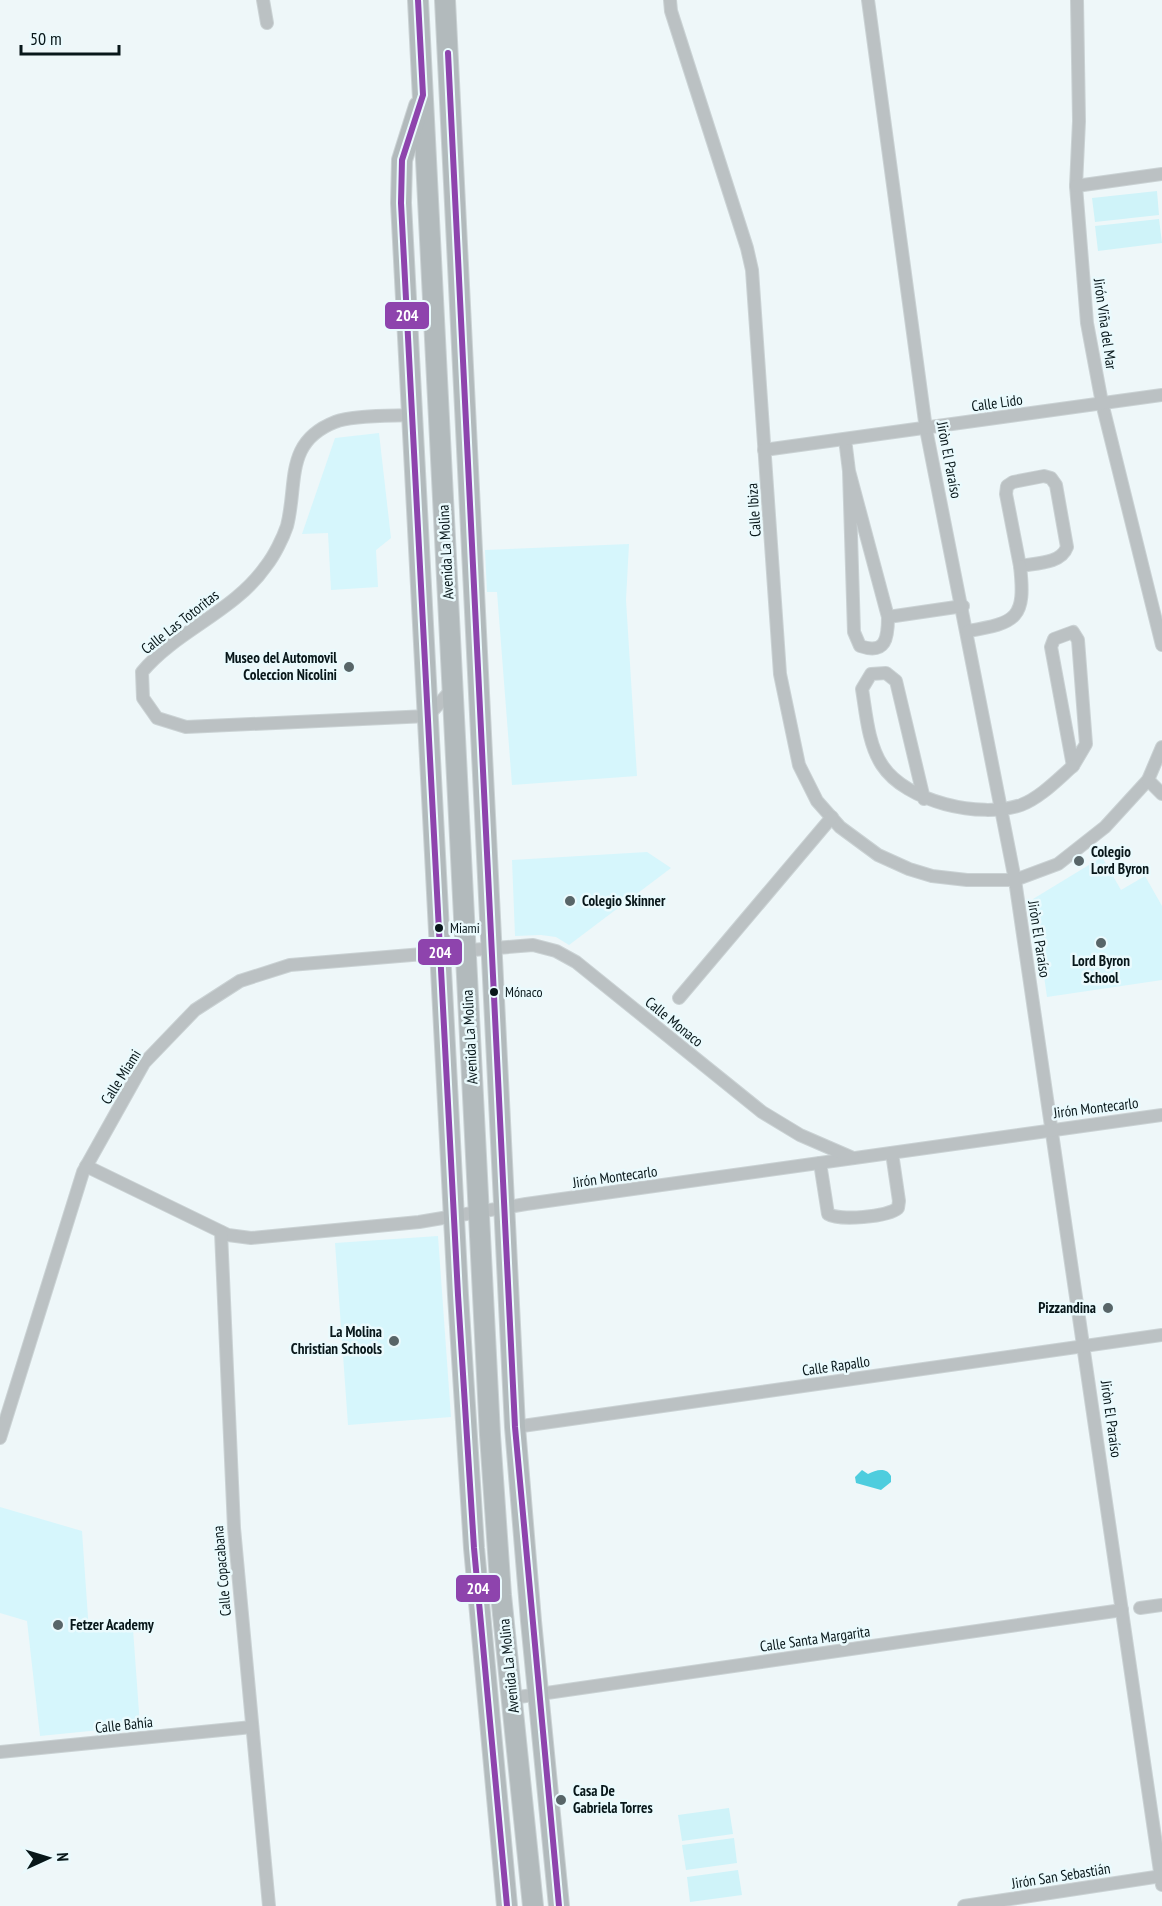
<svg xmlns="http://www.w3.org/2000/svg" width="1162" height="1906" font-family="'PT Sans Narrow',sans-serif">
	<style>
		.built { fill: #d6f6fc }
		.green { fill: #cff3f9 }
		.water { fill: #4ecdde }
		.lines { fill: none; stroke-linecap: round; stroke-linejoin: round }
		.minor-casing { stroke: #cad2d4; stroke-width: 14 }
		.primary-casing { stroke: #cad2d4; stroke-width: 22 }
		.minor { stroke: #bbc1c3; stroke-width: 12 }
		.primary { stroke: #b2babc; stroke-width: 20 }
		.bus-1-casing { stroke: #eafafd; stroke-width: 10 }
		.bus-1 { stroke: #8e44ad; stroke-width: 6 }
		.poi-dot { fill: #586568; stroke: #eafafd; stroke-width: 2 }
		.bus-dot { fill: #08171a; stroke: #eafafd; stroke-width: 2 }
		.labels { text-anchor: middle; stroke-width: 5; stroke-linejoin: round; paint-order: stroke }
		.bus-label { font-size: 14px; fill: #08171a; stroke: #eafafd; text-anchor: start }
		.street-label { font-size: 15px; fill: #08171a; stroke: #eafafd }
		.poi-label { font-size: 15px; font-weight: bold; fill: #08171a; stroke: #eafafd; text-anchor: start }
		.line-badge { stroke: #eafafd; stroke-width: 2 }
		.badge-label { font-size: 16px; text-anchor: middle; font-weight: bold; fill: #fff }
	</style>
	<rect width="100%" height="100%" fill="#eef7f9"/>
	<g class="built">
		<path d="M379 433 391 538 376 550 378 587 331 590 328 533 302 534 335 438Z"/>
		<path d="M629 544 626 600 637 776 512 785 497 592H487L485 550Z"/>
		<path d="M647 852 671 868 569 945 556 937 541 935 515 936 512 860Z"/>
		<path d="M1102 857 1121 890 1145 876 1162 906V980L1047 997 1033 899Z"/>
		<path d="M438 1236 451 1417 348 1425 335 1243Z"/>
		<path d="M0 1507 82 1531 89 1632 133 1629 140 1726 40 1736 27 1621 0 1613Z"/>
	</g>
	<g class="green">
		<path d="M1157 191 1159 215 1095 222 1092 198Z"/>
		<path d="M1159 219 1162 243 1098 251 1095 226Z"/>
		<path d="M729 1808 733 1834 682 1841 678 1815Z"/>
		<path d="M734 1838 737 1863 686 1870 682 1845Z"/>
		<path d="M738 1870 742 1895 690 1902 687 1877Z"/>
	</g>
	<path class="water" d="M862 1470 868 1474C876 1470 886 1467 891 1476V1482L881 1490 856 1483 855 1477Z"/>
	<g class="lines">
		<g class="minor-casing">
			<g id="minor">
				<path d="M263 0 267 23"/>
				<path d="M670 0 671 11 747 248 752 270 780 674 799 765 817 801 840 827 878 855 909 869 932 876 967 880H1015L1058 864 1105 827 1148 780 1162 747"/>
				<path d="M868 0 926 429 1015 880 1162 1885"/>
				<path d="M1077 0 1079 121 1076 186 1087 323 1102 403 1162 645"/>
				<path d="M1076 186 1162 174"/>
				<path d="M412 415C393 416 351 415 335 422 284 442 298 483 287 526 283 538 274 556 266 566 234 612 177 630 142 672L143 698 157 718 186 727 428 716 453 688"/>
				<path d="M845 439 849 471 888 617C888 638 886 655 860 646L854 632 849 471"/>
				<path d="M764 450 1162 395"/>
				<path d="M1044 476 1051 478 1056 485 1067 547C1061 564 1036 563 1020 566L1006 494 1007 486 1013 482Z"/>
				<path d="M888 617 963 606"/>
				<path d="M968 631C1017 623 1026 618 1020 566"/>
				<path d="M1073 632 1078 640 1086 744 1073 766 1051 647 1054 639Z"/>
				<path d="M1148 780 1162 794"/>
				<path d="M924 799 896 681 886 673 871 674 862 689C866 713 868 744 882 765 906 802 980 819 1021 805 1040 798 1058 779 1073 766"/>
				<path d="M679 998 832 817"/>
				<path d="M820 1163 828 1214C839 1221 888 1217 898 1208L899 1201 892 1153"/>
				<path d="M86 1166 228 1235 251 1238 419 1222 526 1204 1162 1115"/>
				<path d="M221 1232 234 1528 269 1906"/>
				<path d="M515 1427 1162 1335"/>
				<path d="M0 1438 83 1172 144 1063 195 1010 240 981 290 965 533 945 556 951 576 962 762 1112 800 1135 853 1158"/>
				<path d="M1140 1608 1162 1605"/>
				<path d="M512 1698 1122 1610"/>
				<path d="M0 1752 252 1727"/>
				<path d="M964 1906 1162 1876"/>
			</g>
		</g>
		<g class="primary-casing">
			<g id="primary">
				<path d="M418 0 490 1435 501 1595 533 1906"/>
				<path d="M445 0 515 1427 531 1621 559 1906"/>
				<path d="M419 106 402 160 401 203 458 1295 474 1548 507 1906"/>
			</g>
		</g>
		<use href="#minor" class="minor"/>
		<use href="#primary" class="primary"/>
		<g class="bus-1-casing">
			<g id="bus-1">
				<path d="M418 0 423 95 402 160 401 203 458 1295 474 1548 507 1906"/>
				<path d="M448 53 515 1427 559 1906"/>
			</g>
		</g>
		<use href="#bus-1" class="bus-1"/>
	</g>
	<g class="poi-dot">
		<circle cx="349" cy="667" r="6"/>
		<circle cx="1079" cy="861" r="6"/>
		<circle cx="570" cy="901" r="6"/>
		<circle cx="1101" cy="943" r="6"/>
		<circle cx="1108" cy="1308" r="6"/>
		<circle cx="394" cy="1341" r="6"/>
		<circle cx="58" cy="1625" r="6"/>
		<circle cx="561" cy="1800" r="6"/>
	</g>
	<g class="bus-dot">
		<circle cx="439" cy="928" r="5"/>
		<circle cx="494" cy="992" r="5"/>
	</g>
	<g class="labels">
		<g class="bus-label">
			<text x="450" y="933">Miami</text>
			<text x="505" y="997">Mónaco</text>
		</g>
		<g class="street-label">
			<text transform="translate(1105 324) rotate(82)" y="5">Jirón Viña del Mar</text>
			<text transform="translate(997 403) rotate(-8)" y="5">Calle Lido</text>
			<text transform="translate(949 460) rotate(79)" y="5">Jiròn El Paraíso</text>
			<text transform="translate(754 510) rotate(-94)" y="5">Calle Ibiza</text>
			<text transform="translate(446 552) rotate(-93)" y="5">Avenida La Molina</text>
			<text transform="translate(180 622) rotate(-38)" y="5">Calle Las Totoritas</text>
			<text transform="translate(1039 939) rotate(81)" y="5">Jiròn El Paraíso</text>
			<text transform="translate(674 1022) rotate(39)" y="5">Calle Monaco</text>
			<text transform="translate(470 1037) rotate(-93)" y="5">Avenida La Molina</text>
			<text transform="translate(121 1077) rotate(-58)" y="5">Calle Miami</text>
			<text transform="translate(1096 1108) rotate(-7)" y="5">Jirón Montecarlo</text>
			<text transform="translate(615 1177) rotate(-8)" y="5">Jirón Montecarlo</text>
			<text transform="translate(836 1366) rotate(-8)" y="5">Calle Rapallo</text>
			<text transform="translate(1111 1419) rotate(82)" y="5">Jiròn El Paraíso</text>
			<text transform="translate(222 1571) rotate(-95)" y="5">Calle Copacabana</text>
			<text transform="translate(815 1639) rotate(-8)" y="5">Calle Santa Margarita</text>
			<text transform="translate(509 1666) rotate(-96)" y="5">Avenida La Molina</text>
			<text transform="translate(124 1725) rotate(-6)" y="5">Calle Bahía</text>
			<text transform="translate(1061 1876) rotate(-9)" y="5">Jirón San Sebastián</text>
		</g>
		<g class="poi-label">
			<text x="337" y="663" text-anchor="end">Museo del Automovil<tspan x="337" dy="17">Coleccion Nicolini</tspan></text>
			<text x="1091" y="857">Colegio<tspan x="1091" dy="17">Lord Byron</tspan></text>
			<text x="582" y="906">Colegio Skinner</text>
			<text x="1101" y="966" text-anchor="middle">Lord Byron<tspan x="1101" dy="17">School</tspan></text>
			<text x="1096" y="1313" text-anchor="end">Pizzandina</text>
			<text x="382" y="1337" text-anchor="end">La Molina<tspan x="382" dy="17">Christian Schools</tspan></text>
			<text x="70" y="1630">Fetzer Academy</text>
			<text x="573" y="1796">Casa De<tspan x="573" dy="17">Gabriela Torres</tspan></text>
		</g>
	</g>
	<g class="line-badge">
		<rect x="384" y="301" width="46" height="29" rx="6" fill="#8e44ad"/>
		<rect x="417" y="938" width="46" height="28" rx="6" fill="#8e44ad"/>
		<rect x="455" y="1574" width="46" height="29" rx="6" fill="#8e44ad"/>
	</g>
	<g class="badge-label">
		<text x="407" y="321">204</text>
		<text x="440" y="958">204</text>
		<text x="478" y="1594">204</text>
	</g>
	<g transform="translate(48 1858) rotate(86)" stroke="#eafafd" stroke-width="4.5" paint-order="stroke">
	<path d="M0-4.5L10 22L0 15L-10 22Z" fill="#08171a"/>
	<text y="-9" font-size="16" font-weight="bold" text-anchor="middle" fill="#08171a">N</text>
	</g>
	<path d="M21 45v9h98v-9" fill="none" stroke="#08171a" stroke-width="3"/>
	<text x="30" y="45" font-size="18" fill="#08171a" stroke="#eafafd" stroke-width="4.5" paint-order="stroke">50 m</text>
</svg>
